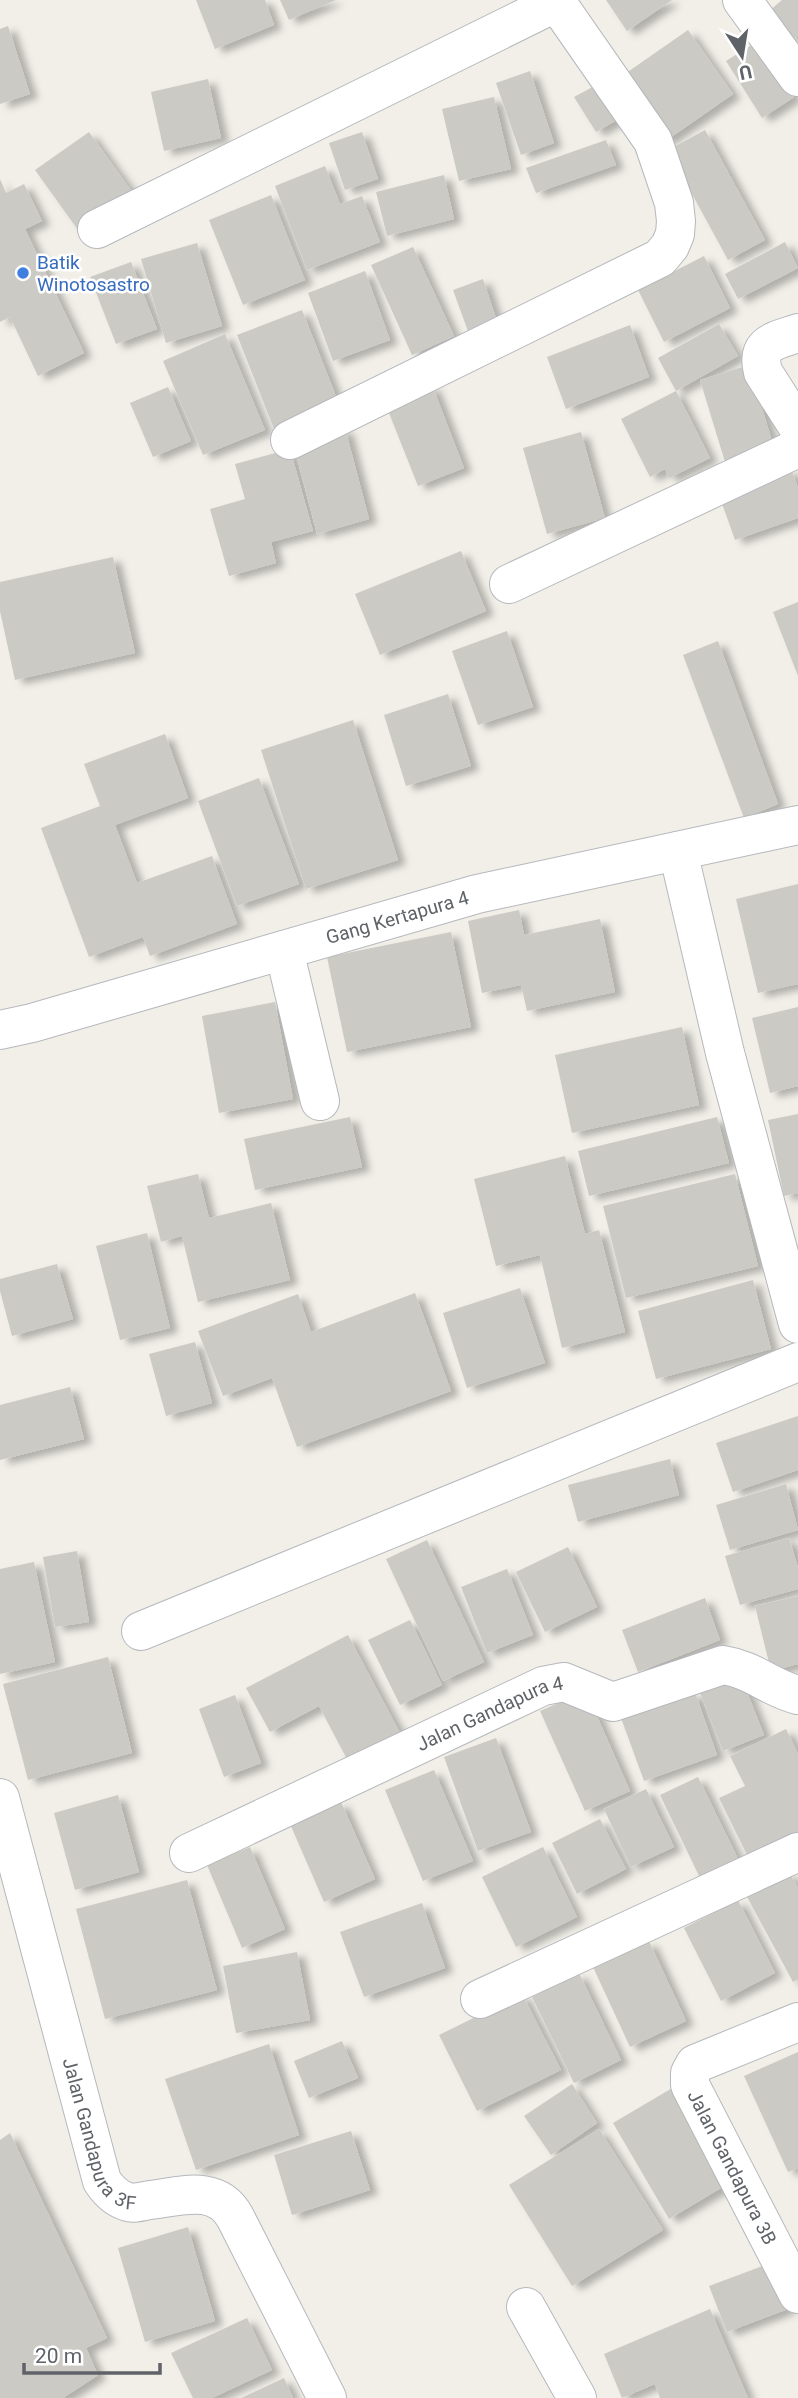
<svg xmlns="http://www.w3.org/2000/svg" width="798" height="2398" font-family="Roboto,sans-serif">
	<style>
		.building { fill: #cccac5; filter: url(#shadow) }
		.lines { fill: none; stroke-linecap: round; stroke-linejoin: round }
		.minor-casing { stroke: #b5b8bc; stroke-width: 40 }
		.minor { stroke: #fff; stroke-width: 38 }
		.shop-dot { fill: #3f7fe0; stroke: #fff; stroke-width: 2.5 }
		.labels { text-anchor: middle; stroke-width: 5; stroke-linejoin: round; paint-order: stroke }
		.shop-label { font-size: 19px; fill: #366cbe; stroke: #fff; text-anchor: start }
		.street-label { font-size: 19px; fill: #5f6368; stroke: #fff }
	</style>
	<defs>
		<filter id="shadow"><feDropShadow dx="8" dy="4.5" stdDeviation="3.5" flood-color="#0004"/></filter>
	</defs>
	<rect width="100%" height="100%" fill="#f1efe8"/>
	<g class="building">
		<path d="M196 0H265L274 25 215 49Z"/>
		<path d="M280 0H336L289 20Z"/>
		<path d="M606 0H672L627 31Z"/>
		<path d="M782 0H798V35L792 40 769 11Z"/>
		<path d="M8 26 30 94 0 104V29Z"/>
		<path d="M688 30 733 94 664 142 619 78Z"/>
		<path d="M758 41 794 97 762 118 726 61Z"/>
		<path d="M530 71 554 143 521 155 496 83Z"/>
		<path d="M208 79 221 138 164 151 151 92Z"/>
		<path d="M600 83 622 117 596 132 574 97Z"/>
		<path d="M494 97 511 169 459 181 442 109Z"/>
		<path d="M705 130 765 240 728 260 668 150Z"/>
		<path d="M89 132 132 192 78 230 35 170Z"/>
		<path d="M362 132 378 179 345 190 329 143Z"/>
		<path d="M606 140 616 165 536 193 526 168Z"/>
		<path d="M325 166 340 204 362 196 380 242 307 270 275 186Z"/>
		<path d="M444 175 454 219 387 236 376 192Z"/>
		<path d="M0 179 6 193 24 184 42 221 25 229 84 353 38 376 10 317 0 322Z"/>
		<path d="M271 195 305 280 243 305 209 220Z"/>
		<path d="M785 242 798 268 738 299 725 274Z"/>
		<path d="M197 243 222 326 166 343 141 259Z"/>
		<path d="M413 247 454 336 412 355 371 265Z"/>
		<path d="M704 256 730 308 664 342 638 290Z"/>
		<path d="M131 262 157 329 116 344 90 277Z"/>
		<path d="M365 271 390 340 333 361 308 293Z"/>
		<path d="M483 279 498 324 469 334 453 290Z"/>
		<path d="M302 310 339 404 274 429 237 335Z"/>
		<path d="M719 324 738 356 676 391 658 358Z"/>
		<path d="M630 325 649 377 566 409 547 357Z"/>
		<path d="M225 334 265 430 203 455 163 361Z"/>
		<path d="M749 365 774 448 725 462 700 380Z"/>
		<path d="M432 385 464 468 418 486 385 403Z"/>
		<path d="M168 387 191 441 153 457 130 403Z"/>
		<path d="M676 391 710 458 669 478 665 469 650 477 621 419Z"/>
		<path d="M345 428 369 519 317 534 293 442Z"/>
		<path d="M581 432 605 518 547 534 523 448Z"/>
		<path d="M290 449 313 531 271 542 276 563 229 576 210 509 245 499 235 464Z"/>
		<path d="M791 469 798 488V518L735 540 719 495Z"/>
		<path d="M461 551 486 611 380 655 355 594Z"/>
		<path d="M113 557 135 653 15 680 0 611V582Z"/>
		<path d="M798 602V676L773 612Z"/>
		<path d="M507 631 533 707 478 725 452 651Z"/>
		<path d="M718 641 778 804 744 818 683 655Z"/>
		<path d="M448 694 471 766 406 786 384 715Z"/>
		<path d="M353 720 398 860 306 889 261 750Z"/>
		<path d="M165 734 188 798 115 825 137 883 212 856 237 924 150 956 143 937 89 957 41 828 100 806 84 764Z"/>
		<path d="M259 778 299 884 237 906 198 801Z"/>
		<path d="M798 884V984L758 993 736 899Z"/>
		<path d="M519 910 524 935 600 919 615 992 527 1011 521 985 482 993 468 921Z"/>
		<path d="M451 932 471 1027 347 1052 327 957Z"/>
		<path d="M275 1002 293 1099 219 1113 202 1016Z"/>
		<path d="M798 1007V1086L770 1093 752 1018Z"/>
		<path d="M682 1027 699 1105 572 1133 555 1055Z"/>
		<path d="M798 1114V1193L784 1196 768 1120Z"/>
		<path d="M350 1117 362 1167 255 1190 244 1139Z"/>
		<path d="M717 1117 729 1163 589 1196 578 1151Z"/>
		<path d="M565 1156 585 1234 599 1230 625 1332 562 1348 540 1255 496 1266 474 1179Z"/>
		<path d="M198 1174 209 1218 271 1203 290 1280 198 1302 182 1236 161 1242 147 1186Z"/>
		<path d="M735 1174 758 1266 626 1298 603 1206Z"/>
		<path d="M147 1233 170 1328 120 1340 96 1246Z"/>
		<path d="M57 1264 73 1319 12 1336 0 1291V1279Z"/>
		<path d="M753 1280 771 1349 656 1379 638 1311Z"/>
		<path d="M520 1288 545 1363 467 1388 443 1313Z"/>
		<path d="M415 1293 451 1391 297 1447 272 1378 223 1396 198 1331 298 1294 311 1332Z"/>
		<path d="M195 1342 212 1403 166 1416 149 1354Z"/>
		<path d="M70 1387 84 1439 0 1460V1405Z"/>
		<path d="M798 1416V1470L733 1492 716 1443Z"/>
		<path d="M670 1459 679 1495 578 1522 568 1485Z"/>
		<path d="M786 1484 798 1530 730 1550 716 1505Z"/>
		<path d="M789 1538 798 1568V1589L740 1605 725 1556Z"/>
		<path d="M427 1540 484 1662 443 1681 386 1559Z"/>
		<path d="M568 1547 597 1607 545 1632 516 1572Z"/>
		<path d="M77 1551 89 1622 55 1627 43 1557Z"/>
		<path d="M34 1562 55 1662 0 1674V1569Z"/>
		<path d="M507 1569 533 1635 487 1653 461 1587Z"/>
		<path d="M798 1596V1664L771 1671 755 1606Z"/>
		<path d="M705 1598 720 1640 638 1672 622 1630Z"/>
		<path d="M410 1620 442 1685 400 1705 368 1640Z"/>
		<path d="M348 1635 401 1735 349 1763 319 1706 270 1732 246 1688Z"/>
		<path d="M108 1657 132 1753 28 1780 3 1684Z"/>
		<path d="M739 1672 764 1735 723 1751 698 1688Z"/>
		<path d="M586 1691 630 1791 585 1811 540 1711Z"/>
		<path d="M695 1692 717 1755 644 1781 621 1718Z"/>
		<path d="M235 1695 261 1763 224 1777 199 1709Z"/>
		<path d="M786 1729 798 1754V1838L750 1861 719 1798 745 1786 730 1756Z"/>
		<path d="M496 1738 531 1832 478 1851 444 1757Z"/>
		<path d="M434 1770 473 1861 423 1881 385 1790Z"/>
		<path d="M698 1777 739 1861 701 1880 660 1795Z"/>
		<path d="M646 1789 674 1847 631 1867 604 1809Z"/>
		<path d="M118 1795 139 1872 75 1890 54 1813Z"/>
		<path d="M341 1802 375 1879 324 1902 290 1824Z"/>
		<path d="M600 1819 626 1869 577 1894 552 1843Z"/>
		<path d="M250 1847 285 1929 242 1948 207 1865Z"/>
		<path d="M543 1847 577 1917 516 1947 482 1877Z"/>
		<path d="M789 1872 798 1888V1979L793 1982 746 1895Z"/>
		<path d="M187 1880 217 1990 105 2019 76 1909Z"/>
		<path d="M738 1900 775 1973 721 2001 684 1928Z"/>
		<path d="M422 1903 445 1968 364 1997 340 1932Z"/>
		<path d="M649 1941 686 2021 630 2047 593 1967Z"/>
		<path d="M297 1952 310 2020 236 2033 223 1966Z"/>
		<path d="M579 1973 621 2060 574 2083 532 1997Z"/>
		<path d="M522 1994 561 2070 477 2111 439 2035Z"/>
		<path d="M342 2041 358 2078 309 2098 294 2061Z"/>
		<path d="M269 2044 299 2135 196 2170 165 2079Z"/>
		<path d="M798 2052V2168L788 2172 744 2076Z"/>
		<path d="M572 2084 597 2123 551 2155 524 2116Z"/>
		<path d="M674 2087 731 2182 669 2219 613 2123Z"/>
		<path d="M599 2129 663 2230 572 2286 509 2185Z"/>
		<path d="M351 2131 370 2190 292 2215 274 2155Z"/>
		<path d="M10 2133 107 2338 86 2348 98 2375 63 2398H0V2140Z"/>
		<path d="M188 2227 215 2321 145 2342 118 2248Z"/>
		<path d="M771 2263 788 2309 727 2332 709 2286Z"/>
		<path d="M710 2309 748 2398H660L655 2384 622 2398 604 2354Z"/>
		<path d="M247 2318 272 2370 212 2398H193L171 2353Z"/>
		<path d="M284 2378 293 2398H241Z"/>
	</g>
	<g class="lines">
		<g class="minor-casing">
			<g id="minor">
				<path d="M742 0 798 77"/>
				<path d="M97 229 557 2"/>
				<path d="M798 333C776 341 755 342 763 372L798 427"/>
				<path d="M290 440 660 258 670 246 675 234 676 221 674 203 653 141 555 0"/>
				<path d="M509 584 798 448"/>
				<path d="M678 851 725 1053 798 1324"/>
				<path d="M284 950 320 1101"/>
				<path id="s1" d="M0 1030 32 1023 477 894 798 825"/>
				<path d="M141 1631 798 1362"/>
				<path id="s2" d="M0 1798 102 2181C108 2190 117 2199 128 2202 134 2204 143 2201 150 2200 181 2196 217 2184 235 2217L327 2398"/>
				<path id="s3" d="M189 1853 543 1686 564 1682 613 1702 723 1665C755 1670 769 1688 798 1695"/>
				<path d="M480 1999 798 1852"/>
				<path id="s4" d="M798 2022 695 2064 690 2073V2085L798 2294"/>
				<path d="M526 2307 577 2398"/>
			</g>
		</g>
		<use href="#minor" class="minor"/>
	</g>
	<circle class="shop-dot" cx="23" cy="273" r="7"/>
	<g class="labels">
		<g class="shop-label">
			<text x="37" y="269">Batik<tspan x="37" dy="22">Winotosastro</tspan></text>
		</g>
		<g class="street-label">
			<text dy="7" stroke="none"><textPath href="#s1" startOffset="413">Gang Kertapura 4</textPath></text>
			<text dy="7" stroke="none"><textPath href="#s3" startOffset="332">Jalan Gandapura 4</textPath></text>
			<text dy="7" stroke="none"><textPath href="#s2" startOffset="354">Jalan Gandapura 3F</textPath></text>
			<text dy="7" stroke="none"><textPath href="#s4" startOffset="226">Jalan Gandapura 3B</textPath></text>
		</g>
	</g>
	<g transform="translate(742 56) rotate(168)" stroke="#ffffff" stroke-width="5" paint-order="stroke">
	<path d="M0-5L12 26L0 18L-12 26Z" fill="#5f6368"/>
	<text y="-10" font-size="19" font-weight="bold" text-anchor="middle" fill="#5f6368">U</text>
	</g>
	<path d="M24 2363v10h136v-10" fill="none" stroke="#5f6368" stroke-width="3.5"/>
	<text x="35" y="2363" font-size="21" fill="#5f6368" stroke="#ffffff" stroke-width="5" paint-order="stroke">20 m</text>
</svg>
